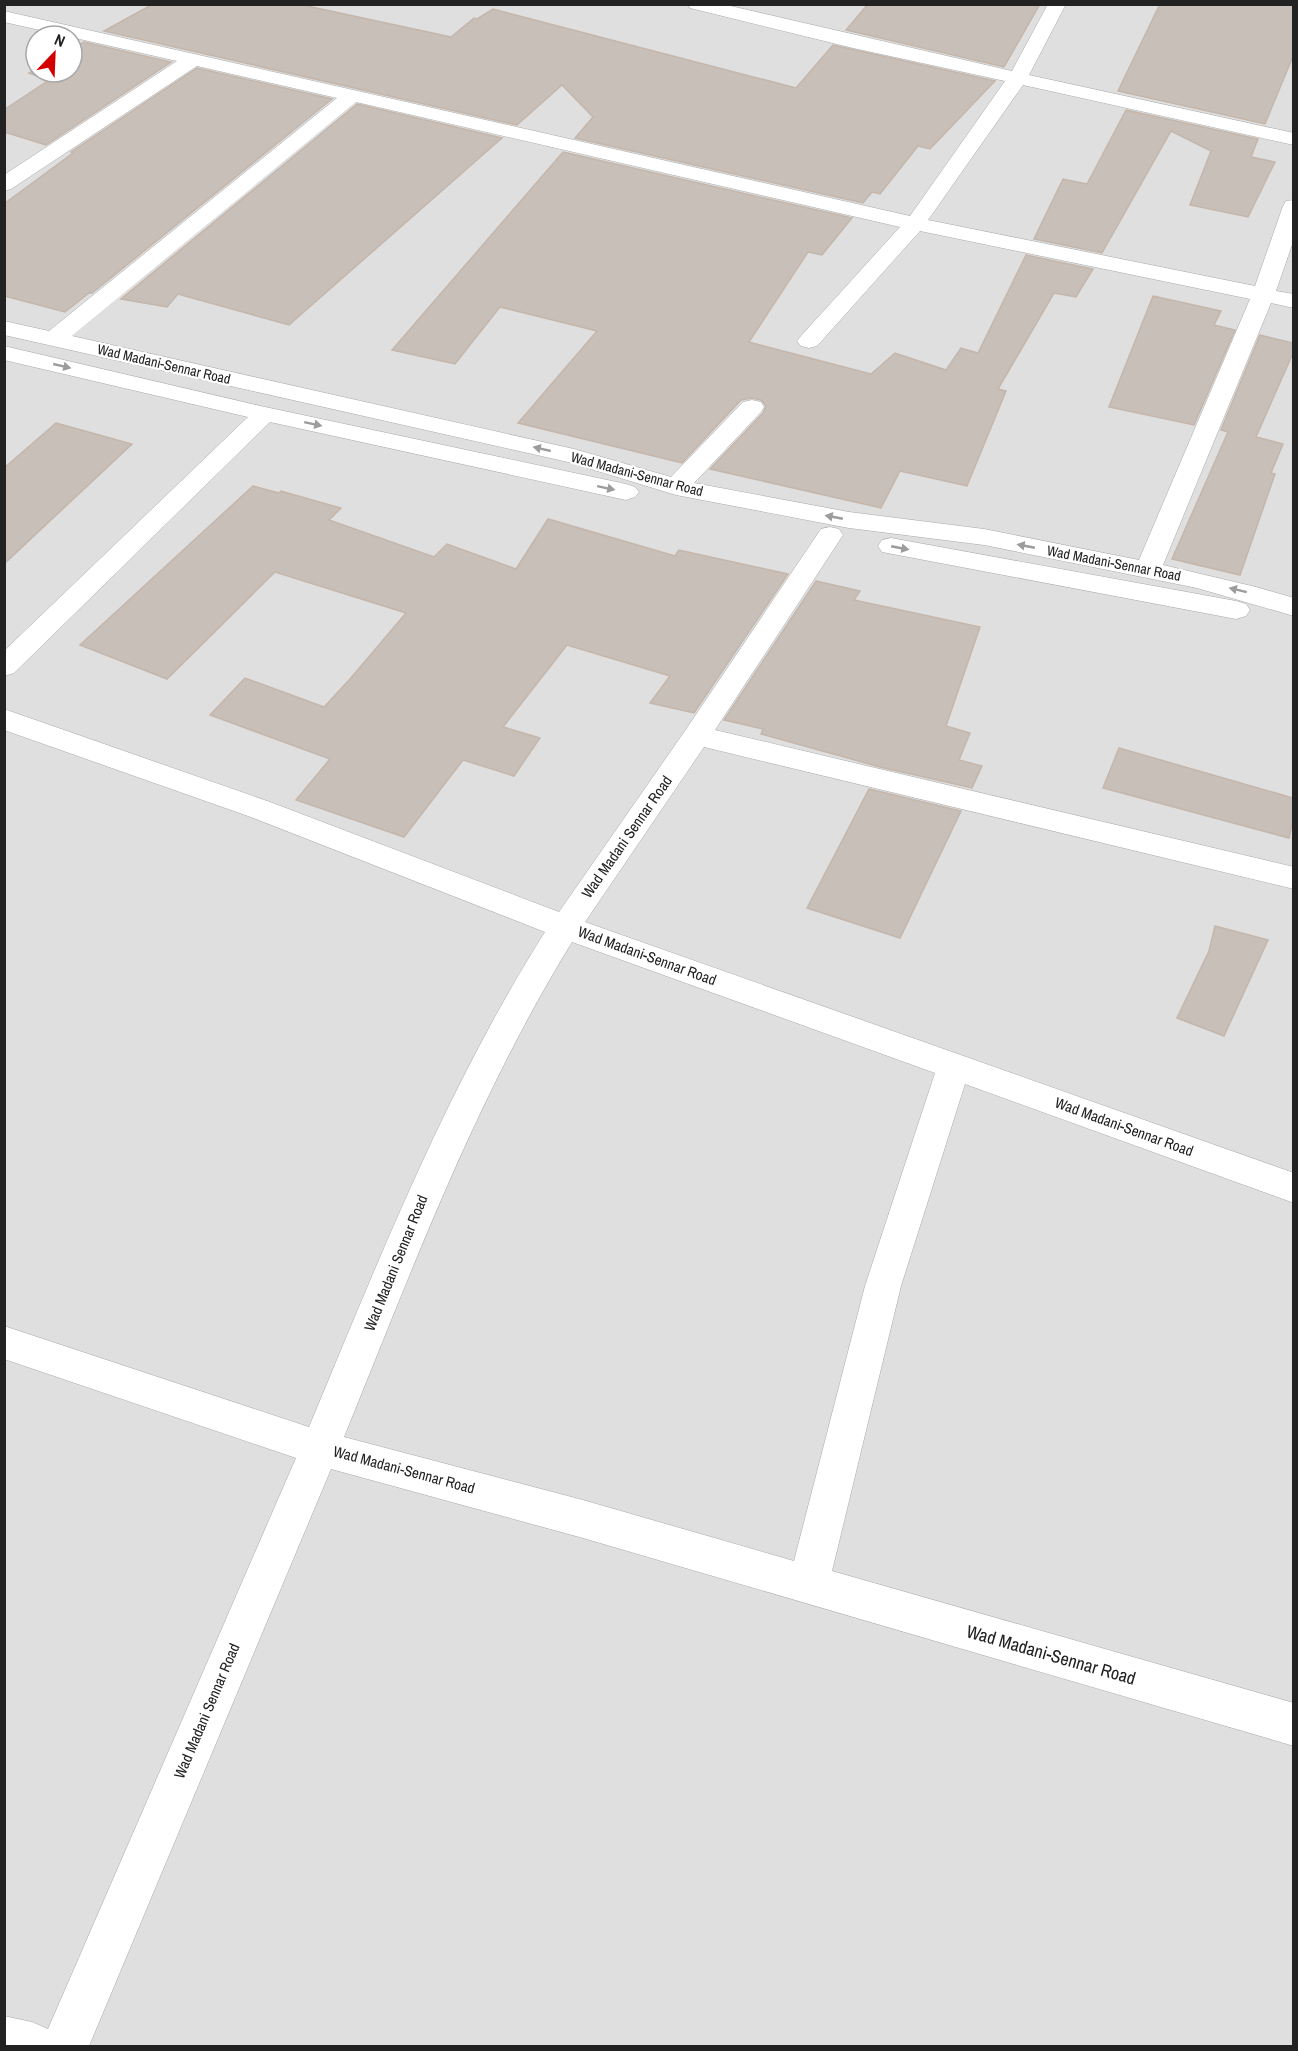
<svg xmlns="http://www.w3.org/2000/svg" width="1298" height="2051" font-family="'Archivo Narrow',sans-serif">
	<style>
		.residential { fill: #e0dfdf; fill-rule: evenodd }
		.building { fill: #c7bfb8; stroke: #c4b6ab; stroke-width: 1.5 }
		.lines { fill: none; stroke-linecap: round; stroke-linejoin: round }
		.minor-casing { stroke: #a9a9a9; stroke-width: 1 }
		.minor { fill: #fff; fill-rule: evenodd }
		.oneway { fill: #9c9c9c }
		.labels { text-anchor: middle; stroke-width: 4.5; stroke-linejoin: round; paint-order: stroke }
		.far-street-label { font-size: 14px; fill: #222; stroke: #fff }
		.street-label { font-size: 15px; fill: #222; stroke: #fff }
		.near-street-label { font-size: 18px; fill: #222; stroke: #fff }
	</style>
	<rect width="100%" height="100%" fill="#f2efe9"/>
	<path class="residential" d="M5 5H1293V2046H5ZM36 36H72V72H36Z"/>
	<g class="building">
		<path d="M153 4H298L451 37 474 18 477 19 493 9 796 88 833 45 995 81 930 149 918 146 880 194 872 192 863 203 575 138 593 117 562 85 517 125 104 31Z"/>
		<path d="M868 4H1040L1004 67 846 30Z"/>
		<path d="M1160 4H1293V56L1265 124 1118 91Z"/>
		<path d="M84 42 171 62 46 145 4 132V110L49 80 29 73 36 69V72H72V49Z"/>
		<path d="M197 68 332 99 92 293H89L65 312 4 296V204L73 153 71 152Z"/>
		<path d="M357 104 502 138 289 325 178 294 167 307 121 299Z"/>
		<path d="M1126 110 1258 139 1251 157 1275 162 1248 217 1190 205 1211 151 1171 131 1102 253 1034 239 1063 179 1087 184Z"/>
		<path d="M563 152 852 218 822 255 808 252 749 342 871 374 895 353 946 370 961 348 978 353 1026 255 1093 269 1076 297 1054 293 998 389 1006 391 967 486 900 471 881 508 710 469 763 413 766 406 761 400 752 398 741 400 682 463 518 423 597 331 500 307 455 364 392 350Z"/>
		<path d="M1153 296 1221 311 1214 325 1235 330 1194 425 1109 407Z"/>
		<path d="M1260 335 1293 343V353L1256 437 1283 444 1271 473 1275 474 1240 575 1172 559 1228 432 1221 430Z"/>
		<path d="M56 423 132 444 4 564V468Z"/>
		<path d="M253 486 279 493 281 491 341 508 329 520 434 557 447 544 516 569 548 519 675 556 679 550 788 574 694 713 650 703 670 676 567 645 503 727 540 738 514 776 463 760 404 837 296 800 330 759 210 715 245 678 324 707 350 679 406 613 275 572 167 679 80 645Z"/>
		<path d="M816 581 860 591 854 600 980 627 946 726 970 733 959 760 982 766 972 788 880 767 761 734 763 729 724 720Z"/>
		<path d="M1119 748 1293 798V820L1289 838 1103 788Z"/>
		<path d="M869 789 961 811 900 938 807 908Z"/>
		<path d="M1215 926 1268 940 1224 1036 1177 1018 1209 951Z"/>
	</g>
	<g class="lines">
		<g class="minor-casing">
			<g id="minor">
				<path d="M688 4H722L1012 71 1048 4H1066L1029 75 1294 133V145L1023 85 928 220 1255 286 1283 206 1286 201 1294 200V239L1276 291 1294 294V308L1271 303 1163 565 1256 587 1294 598V616L1197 588 984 545 849 528 676 495 568 462 4 335V321L49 331 337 98 197 66 11 189 4 191V175L177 61 4 22V11L910 216 1005 81 853 48 690 8ZM356 102 900 227 801 336 797 341 801 346 809 348 817 346 920 231 1250 299 1139 560 984 529 849 512 694 483 761 412 764 407 761 402 752 400 743 402 671 477 574 449 72 336Z"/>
				<path d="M4 346 265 407 626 484 635 487 639 492 635 497 626 500 270 422 14 673 4 676V651L248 417 4 360Z"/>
				<path d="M830 527 839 529 843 535 715 730 1294 867V889L704 747 585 922 1294 1173V1203L965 1084 901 1286 832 1571 1294 1703V1746L583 1538 331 1469 89 2046H4V2016L32 2022 48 2029 296 1458 4 1359V1326L309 1427C380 1257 447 1087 545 932L248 816 4 730V709L270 802 559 912 687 728 821 529ZM572 942 935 1073 865 1286 794 1561 583 1500 344 1437C413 1267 476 1098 572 942Z"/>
				<path d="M891 538 1236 601 1246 604 1250 610 1246 616 1236 619 882 552 878 546 882 540Z"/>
			</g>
		</g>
		<use href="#minor" class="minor"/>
	</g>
	<defs><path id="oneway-solid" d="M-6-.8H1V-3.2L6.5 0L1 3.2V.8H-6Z" transform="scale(1.5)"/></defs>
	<g class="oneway">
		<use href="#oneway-solid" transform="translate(62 366) rotate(13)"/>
		<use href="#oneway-solid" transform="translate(313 424) rotate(12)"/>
		<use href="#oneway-solid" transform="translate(542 449) rotate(-167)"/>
		<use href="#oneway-solid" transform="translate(606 488) rotate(12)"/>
		<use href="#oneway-solid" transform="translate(834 517) rotate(-169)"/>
		<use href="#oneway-solid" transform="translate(1026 546) rotate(-169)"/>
		<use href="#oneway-solid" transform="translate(900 548) rotate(11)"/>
		<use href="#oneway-solid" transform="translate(1238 590) rotate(-166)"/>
	</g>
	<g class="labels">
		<g class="far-street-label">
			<text transform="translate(164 364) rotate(13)" y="5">Wad Madani-Sennar Road</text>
			<text transform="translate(637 474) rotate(15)" y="5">Wad Madani-Sennar Road</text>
			<text transform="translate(1114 563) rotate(11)" y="5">Wad Madani-Sennar Road</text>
		</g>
		<g class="street-label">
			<text transform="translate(627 837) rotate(-55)" y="5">Wad Madani Sennar Road</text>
			<text transform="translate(647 956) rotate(20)" y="5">Wad Madani-Sennar Road</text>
			<text transform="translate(1124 1127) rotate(20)" y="5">Wad Madani-Sennar Road</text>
			<text transform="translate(396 1263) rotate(-68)" y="5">Wad Madani Sennar Road</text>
			<text transform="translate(404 1470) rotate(15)" y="5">Wad Madani-Sennar Road</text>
			<text transform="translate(207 1711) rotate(-67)" y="5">Wad Madani Sennar Road</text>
		</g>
		<g class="near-street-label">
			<text transform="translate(1051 1655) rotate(16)" y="6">Wad Madani-Sennar Road</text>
		</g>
	</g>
	<rect width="1298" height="2051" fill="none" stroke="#222222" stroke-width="12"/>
	<g transform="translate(54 54) rotate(23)"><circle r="28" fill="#ffffff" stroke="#a7a7a7" stroke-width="1.5"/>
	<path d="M0-4.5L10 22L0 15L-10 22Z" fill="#d40000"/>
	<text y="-9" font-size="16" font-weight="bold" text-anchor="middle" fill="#222222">N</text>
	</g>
</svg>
